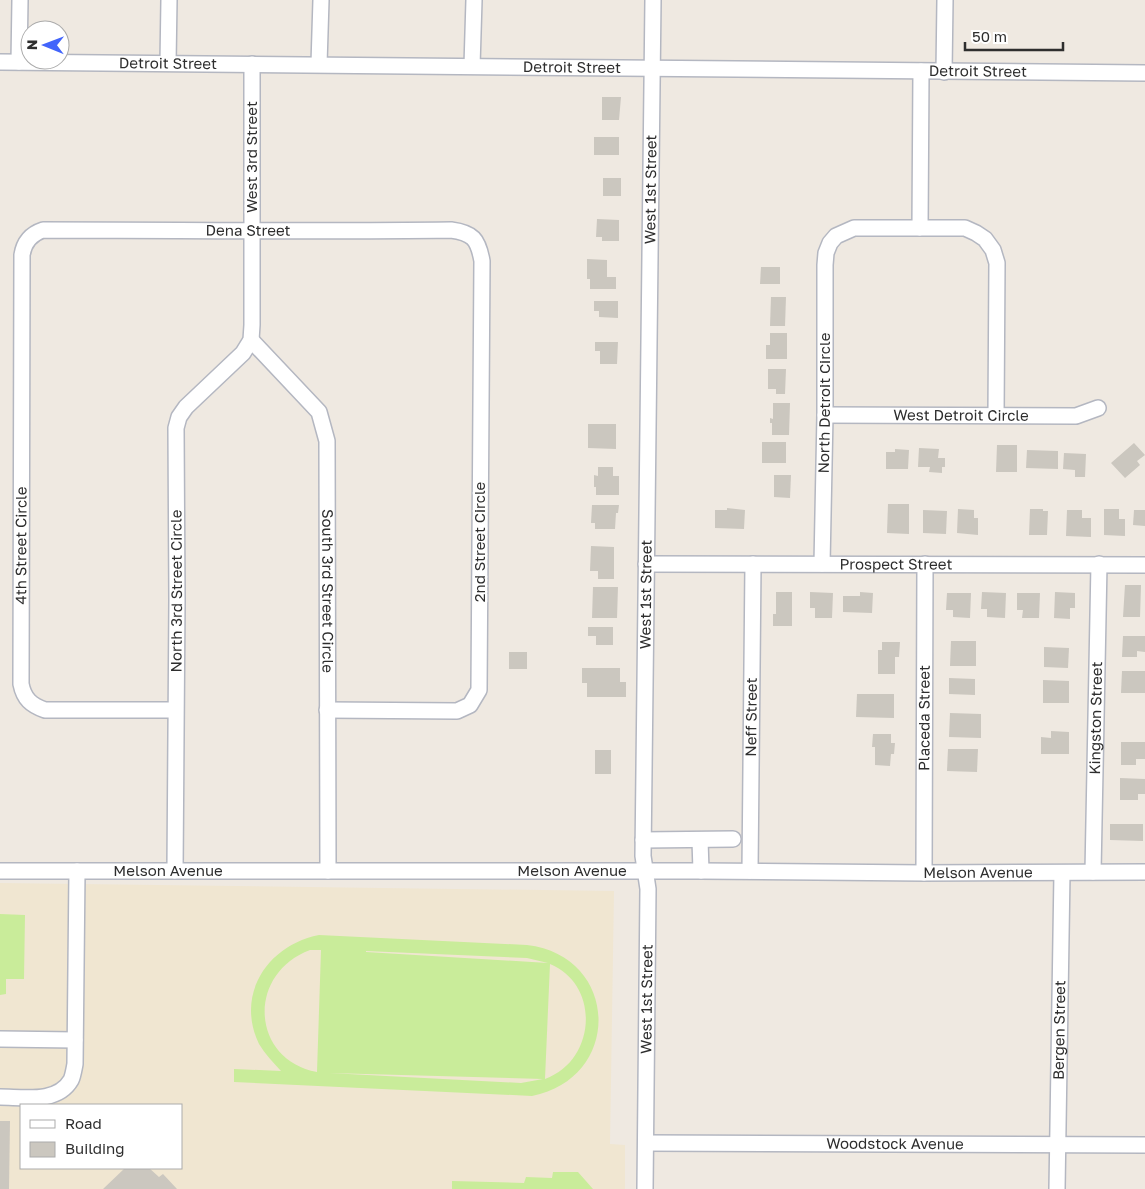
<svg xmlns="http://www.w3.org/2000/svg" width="1145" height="1189" font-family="'Golos Text',sans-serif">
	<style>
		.education { fill: #f0e6d1; fill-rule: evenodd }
		.pitch { fill: #c9ec9a; fill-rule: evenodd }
		.building { fill: #cbc7bf }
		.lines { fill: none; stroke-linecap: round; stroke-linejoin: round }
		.minor-casing { stroke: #b4b7c1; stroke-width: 18 }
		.minor { stroke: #fff; stroke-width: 15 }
		.labels { text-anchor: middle; stroke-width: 4.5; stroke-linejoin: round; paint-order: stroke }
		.street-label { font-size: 15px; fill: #2e2e2e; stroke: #fff }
	</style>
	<rect width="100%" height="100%" fill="#efe9e1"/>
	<path class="education" d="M0 883 614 891 610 1144 625 1145V1189H0ZM21 1105H181V1168H21Z"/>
	<g class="pitch">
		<path d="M0 914 25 915 24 979H6V994L0 995Z"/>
		<path d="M319 935 527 945C620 956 623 1078 532 1096L234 1082V1069L281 1071C273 1062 265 1054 259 1044 235 994 268 945 319 935ZM310 950H321L317 1072C251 1060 246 974 310 950ZM366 951 527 958 548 963 366 952ZM550 964C601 985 596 1061 545 1079ZM329 1073 543 1079 521 1083Z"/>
		<path d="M553 1172H578L593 1189H452V1181L524 1183 526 1177 552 1178Z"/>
	</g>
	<g class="building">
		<path d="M602 97H621L619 120H602Z"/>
		<rect x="594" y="137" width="25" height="18"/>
		<rect x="603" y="178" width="18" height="18"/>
		<path d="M597 219 619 220V241H602V237H596Z"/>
		<path d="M587 259 607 260V277H616V289H590V279H587Z"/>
		<path d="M761 267H780V284H760Z"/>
		<path d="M771 297H786L785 326H770Z"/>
		<path d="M594 301H618V318L599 317V311H594Z"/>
		<path d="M770 333H787V359H766V345H770Z"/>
		<path d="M595 342H618L617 364H600V351H595Z"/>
		<path d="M768 369H786L785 394H776V389H768Z"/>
		<path d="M773 403H790L789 435H772V423H770V418L773 419Z"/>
		<path d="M588 424H616V449L588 448Z"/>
		<rect x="762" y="442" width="24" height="21"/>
		<path d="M1134 443 1145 455 1137 461 1140 465 1125 478 1111 463Z"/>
		<path d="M997 445H1017V472H996Z"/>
		<path d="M919 448 939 449 938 458H945V467H942V473L929 472 930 467H918Z"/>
		<path d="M895 449 909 450 908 469H886V452H895Z"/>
		<path d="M1027 450 1058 451V469L1026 468Z"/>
		<path d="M1064 453 1086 454 1085 477H1075V470L1063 469Z"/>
		<path d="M598 467H613V476H619V495H596V487H594V475L598 476Z"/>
		<path d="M774 475H791L790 498 774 497Z"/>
		<path d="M888 504H909V534L887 533Z"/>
		<path d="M592 505H619L618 513H616L615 529H595V523H591Z"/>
		<path d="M727 508 745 510 744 529 715 528V510H727Z"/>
		<path d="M958 509 974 510V518H978V535L957 533Z"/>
		<path d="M1030 509H1043V511H1048L1047 535H1029Z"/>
		<path d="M1104 509H1119V519H1125V536L1104 535Z"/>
		<path d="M923 510 947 511 946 534 923 533Z"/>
		<path d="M1067 510H1082V518H1091V537L1066 536Z"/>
		<path d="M1134 510H1145V526L1133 525Z"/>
		<path d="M591 546 614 547V579H598V571H590Z"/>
		<path d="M1125 585H1141L1140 617H1123Z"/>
		<path d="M593 587H618L617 618H592Z"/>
		<path d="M776 592H792V626H773V614H776Z"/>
		<path d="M810 592 833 593 832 618H815V608H810Z"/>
		<path d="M860 592 873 593 872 613 843 612V596H860Z"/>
		<path d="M982 592 1006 593 1005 618 987 617V609H981Z"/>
		<path d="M1055 592 1075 593V608H1070V619L1054 618Z"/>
		<path d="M947 593H971L970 618 953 617V610H946Z"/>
		<path d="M1017 593H1040L1039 618H1022L1023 610H1017Z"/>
		<path d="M588 627H613V645H596V636H588Z"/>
		<path d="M1123 636H1145V652L1137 651V657H1122Z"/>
		<path d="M951 641H976V666H950Z"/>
		<path d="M882 642H900L899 657H895V674H878V650H882Z"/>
		<path d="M1044 647 1069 648 1068 668 1044 667Z"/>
		<rect x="509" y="652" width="18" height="17"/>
		<path d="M582 668H620V682H626V697H587V683H582Z"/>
		<path d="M1122 671H1145V693H1121Z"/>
		<path d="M949 678 975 679V695L949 694Z"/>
		<path d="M1043 680 1069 681V703H1043Z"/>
		<path d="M857 694H894V718L856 717Z"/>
		<path d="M950 713 981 714V738L949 737Z"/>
		<path d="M1051 731 1069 732V754H1041V737L1051 738Z"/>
		<path d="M873 734H891V743H895L894 754H891L890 766 875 765V747H872Z"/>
		<path d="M1121 742H1145V759H1136V765H1121Z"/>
		<path d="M948 749H978L977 772 947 771Z"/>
		<rect x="595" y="750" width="16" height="24"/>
		<path d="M1120 778 1145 779V794H1138V800H1120Z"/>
		<path d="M1110 824H1143V841L1110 840Z"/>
		<path d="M0 1121H10L9 1189H0Z"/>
		<path d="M125 1168H149L159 1177 163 1174 177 1189H103Z"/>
	</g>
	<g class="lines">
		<g class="minor-casing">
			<g id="minor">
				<path id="s1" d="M0 62 1145 73"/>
				<path d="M19 62 20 0"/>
				<path d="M168 63 169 0"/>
				<path d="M319 64 321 0"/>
				<path d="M472 66 474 0"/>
				<path d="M944 72 945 0"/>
				<path d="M920 228 921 71"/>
				<path id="s2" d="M251 340 319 412 327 441 328 871"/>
				<path id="s3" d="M825 415 1076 416 1098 408"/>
				<path id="s4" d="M646 564 1145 565"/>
				<path id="s5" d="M822 564 825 415V265L826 253 830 243 836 236 854 228H965L976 233 985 239 993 250 997 263 996 415"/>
				<path id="s6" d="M175 710H45C31 705 24 699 21 684L22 255C24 242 31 234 43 230 179 230 315 232 451 230 473 233 478 239 482 261L479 690 470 705 457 711 327 710"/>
				<path d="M643 840 733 839"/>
				<path d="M700 840 701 871"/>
				<path id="s7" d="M0 871H701L924 873 1145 872"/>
				<path id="s8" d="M175 871 177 600 176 428 179 417 186 407 243 353 251 340 252 325V64"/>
				<path id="s9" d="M750 871 753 564"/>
				<path id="s10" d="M1093 872 1099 564"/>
				<path id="s11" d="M924 873 925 564"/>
				<path d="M0 1039 75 1040"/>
				<path d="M0 1097C23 1097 57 1104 71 1080 73 1076 74 1069 75 1064L77 871"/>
				<path id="s12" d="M646 1143 1145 1145"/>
				<path id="s13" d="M645 1189 648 889 643 856 653 0"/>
				<path id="s14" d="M1057 1189 1062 873"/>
			</g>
		</g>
		<use href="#minor" class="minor"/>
	</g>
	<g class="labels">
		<g class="street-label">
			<text dy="5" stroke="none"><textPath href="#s1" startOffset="168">Detroit Street</textPath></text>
			<text dy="5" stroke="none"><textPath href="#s1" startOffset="572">Detroit Street</textPath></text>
			<text dy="5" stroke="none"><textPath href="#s1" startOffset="978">Detroit Street</textPath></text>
			<text transform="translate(252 157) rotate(-90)" y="5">West 3rd Street</text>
			<text dy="5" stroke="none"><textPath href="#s13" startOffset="1000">West 1st Street</textPath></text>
			<text dy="5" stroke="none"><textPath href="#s6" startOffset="836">Dena Street</textPath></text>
			<text dy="5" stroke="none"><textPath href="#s5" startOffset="161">North Detroit Circle</textPath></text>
			<text dy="5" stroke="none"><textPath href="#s3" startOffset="136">West Detroit Circle</textPath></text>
			<text transform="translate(480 542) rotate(-90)" y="5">2nd Street Circle</text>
			<text dy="5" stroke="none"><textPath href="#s6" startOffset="306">4th Street Circle</textPath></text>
			<text dy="5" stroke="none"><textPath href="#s4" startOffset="250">Prospect Street</textPath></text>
			<text dy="5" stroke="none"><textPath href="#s8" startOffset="280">North 3rd Street Circle</textPath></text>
			<text dy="5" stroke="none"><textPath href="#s2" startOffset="279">South 3rd Street Circle</textPath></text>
			<text dy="5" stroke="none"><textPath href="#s13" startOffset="595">West 1st Street</textPath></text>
			<text dy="5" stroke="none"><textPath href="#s9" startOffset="154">Neff Street</textPath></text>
			<text dy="5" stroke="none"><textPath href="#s11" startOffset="155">Placeda Street</textPath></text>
			<text dy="5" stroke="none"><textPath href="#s10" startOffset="154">Kingston Street</textPath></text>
			<text dy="5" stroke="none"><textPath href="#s7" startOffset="168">Melson Avenue</textPath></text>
			<text dy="5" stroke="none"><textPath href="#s7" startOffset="572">Melson Avenue</textPath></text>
			<text dy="5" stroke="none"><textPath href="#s7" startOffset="978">Melson Avenue</textPath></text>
			<text dy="5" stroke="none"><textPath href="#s13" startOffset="190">West 1st Street</textPath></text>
			<text dy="5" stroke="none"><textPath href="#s14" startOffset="159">Bergen Street</textPath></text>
			<text dy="5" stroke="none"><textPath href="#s12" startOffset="249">Woodstock Avenue</textPath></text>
		</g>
	</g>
	<rect x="20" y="1104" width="162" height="65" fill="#ffffff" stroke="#ababab"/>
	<rect x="30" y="1120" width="25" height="8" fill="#ffffff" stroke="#ababab"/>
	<text x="65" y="1129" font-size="15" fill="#2e2e2e">Road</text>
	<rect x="30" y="1142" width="25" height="15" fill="#cbc7bf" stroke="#ababab"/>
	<text x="65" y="1154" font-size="15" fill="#2e2e2e">Building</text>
	<g transform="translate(45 45) rotate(271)"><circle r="24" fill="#ffffff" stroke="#ababab"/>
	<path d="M0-4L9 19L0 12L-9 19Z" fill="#4264fb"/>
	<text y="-8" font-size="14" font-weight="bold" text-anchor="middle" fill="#2e2e2e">N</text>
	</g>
	<path d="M965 42v8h98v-8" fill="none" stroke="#2e2e2e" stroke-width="2.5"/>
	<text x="972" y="42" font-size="15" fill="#2e2e2e" stroke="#ffffff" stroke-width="4" paint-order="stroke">50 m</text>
</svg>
